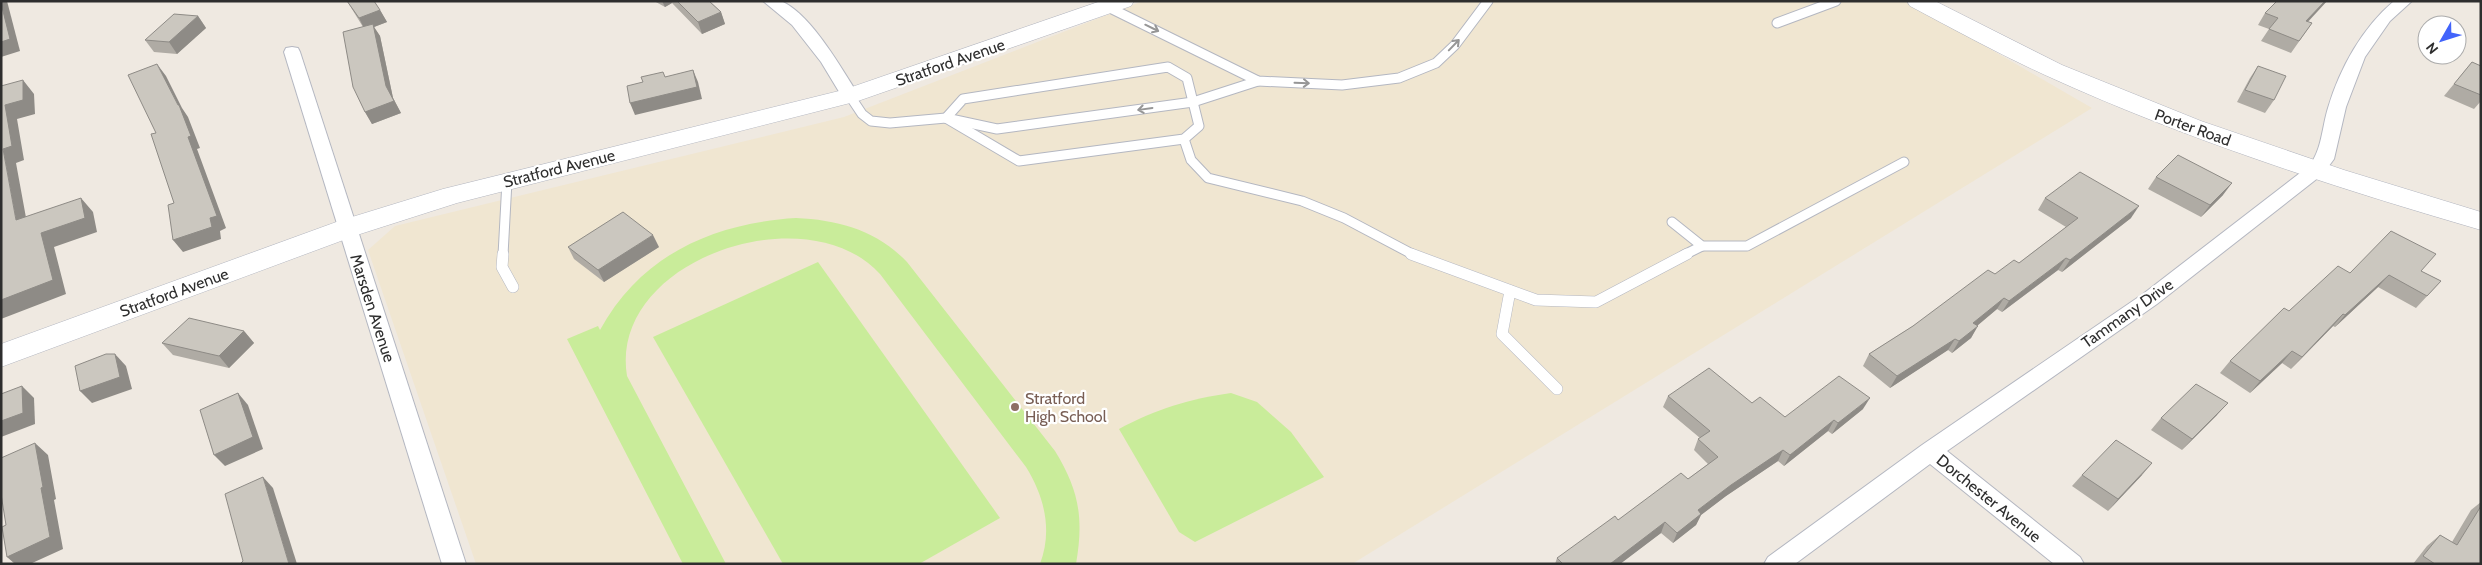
<svg xmlns="http://www.w3.org/2000/svg" width="2482" height="565" font-family="Cabin,sans-serif">
	<style>
		.education { fill: #f0e6d1 }
		.pitch { fill: #c9ec9a }
		.lines { fill: none; stroke-linecap: round; stroke-linejoin: round }
		.lane-far1-casing { stroke: #b4b7c1; stroke-width: 11 }
		.lane-casing { stroke: #b4b7c1; stroke-width: 12 }
		.street-casing { stroke: #b4b7c1; stroke-width: 2 }
		.secondary-casing { stroke: #b4b7c1; stroke-width: 1 }
		.lane-far1 { stroke: #fff; stroke-width: 9 }
		.lane { stroke: #fff; stroke-width: 11 }
		.street { fill: #fff; fill-rule: evenodd }
		.secondary { fill: #fff; fill-rule: evenodd }
		.wall { fill: #afaba4 }
		.shaded-wall { fill: #8e8b86 }
		.building { fill: #cbc7bf; stroke: #8e8b86 }
		.oneway { stroke: #969696 }
		.education-dot { fill: #8d6e63; stroke: #fff; stroke-width: 2 }
		.labels { text-anchor: middle; stroke-width: 4.5; stroke-linejoin: round; paint-order: stroke }
		.street-label { font-size: 16px; fill: #2e2e2e; stroke: #fff }
		.education-label { font-size: 16px; fill: #785e54; stroke: #fff; text-anchor: start }
	</style>
	<rect width="100%" height="100%" fill="#efe9e1"/>
	<path class="education" d="M1143 1H1907L2092 108 1352 564H476L368 250 395 226 844 117Z"/>
	<g class="pitch">
		<path d="M796 218C839 220 876 230 907 262L1055 451C1079 490 1084 518 1076 564H1040C1053 530 1044 496 1026 467L880 274C807 193 608 260 627 376L726 564H683L567 339 598 326 600 330C641 255 713 223 796 218Z"/>
		<path d="M818 262 1000 518 919 564H783L653 337Z"/>
		<path d="M1231 393 1257 402 1291 432 1324 477 1195 542 1179 532 1119 429C1156 409 1189 399 1231 393Z"/>
	</g>
	<g class="lines">
		<g class="lane-far1-casing">
			<g id="lane-far1">
				<path d="M1108 7 1258 81 1342 85 1399 78 1436 63 1455 45 1488 1"/>
				<path d="M1777 23 1836 1"/>
				<path d="M1168 67 1187 78 1199 126 1184 139 1019 161 946 118 963 99Z"/>
				<path d="M850 96 862 114 871 121 890 123 946 118 997 129 1193 102 1258 81"/>
				<path d="M1184 139 1191 160 1208 178 1302 201 1344 218 1414 255"/>
				<path d="M1672 222 1702 246H1747L1904 162"/>
				<path d="M503 255 507 181"/>
				<path d="M1684 255 1702 246"/>
			</g>
		</g>
		<g class="lane-casing">
			<g id="lane">
				<path d="M503 254 502 267 513 287"/>
				<path d="M1411 254 1536 300 1596 302 1687 254"/>
				<path d="M1510 291 1502 334 1557 389"/>
			</g>
		</g>
		<g class="street-casing">
			<g id="street">
				<path d="M763 1C769 1 778 0 783 2 812 16 842 69 859 96L856 100H844L821 62 792 25Z"/>
				<path d="M2394 1H2412L2390 21 2365 57 2346 107 2334 159 2323 174 2157 304 1947 451 2080 557 2084 564H2054L1930 464 1795 564H1764L1768 557 1922 445 2143 294 2309 166C2322 150 2322 127 2328 108 2340 68 2362 28 2394 1Z"/>
				<path d="M292 47 298 48 300 52 466 564H442L284 52 286 48Z"/>
			</g>
		</g>
		<g class="secondary-casing">
			<g id="secondary">
				<path d="M1101 1H1134L1131 6 858 101 457 203 357 235 1 367V344L339 221 443 189 843 90Z"/>
				<path d="M1907 1H1935L2062 65 2201 121 2344 170 2481 212V230C2333 187 2185 139 2045 75 1999 54 1955 30 1910 6Z"/>
			</g>
		</g>
		<use href="#lane-far1" class="lane-far1"/>
		<use href="#lane" class="lane"/>
		<use href="#street" class="street"/>
		<use href="#secondary" class="secondary"/>
	</g>
	<g class="wall">
		<path d="M347 1 380 10 387 22 374 27 380 36 393 98 401 113 372 124 365 112 363 27Z"/>
		<path d="M654 1H709L721 12 725 24 702 34 672 3 665 7Z"/>
		<path d="M2277 1H2327L2308 22 2312 23 2291 53 2261 41 2269 29 2258 25 2265 13Z"/>
		<path d="M198 16 206 28 177 54 154 52 145 40Z"/>
		<path d="M2472 62 2481 66V101L2474 109 2444 96Z"/>
		<path d="M2258 66 2274 100 2265 113 2237 102 2250 78Z"/>
		<path d="M2156 177 2223 195 2201 217 2148 189Z"/>
		<path d="M2045 198 2131 218 2062 272 2058 270 2002 312 1997 309 1977 326 1971 338 1952 353 1948 350 1890 388 1863 366 1869 354 1995 274 2019 263 2066 227 2038 210Z"/>
		<path d="M568 247H659L604 282 574 259Z"/>
		<path d="M2421 271 2441 281 2416 308 2378 287 2335 327 2333 326 2291 369 2282 363 2250 393 2220 373 2230 361 2289 311 2350 273Z"/>
		<path d="M244 331 254 343 229 368 173 355 162 343Z"/>
		<path d="M1668 396 1752 403 1785 417 1863 409 1832 434 1828 431 1784 466 1778 461 1726 496 1701 515 1696 525 1673 543 1661 533 1620 564H1555L1557 558 1618 520 1688 479 1708 464 1694 450 1698 439 1700 438 1663 407Z"/>
		<path d="M2217 415 2182 450 2151 430 2161 418Z"/>
		<path d="M2082 475H2142L2108 511 2072 486Z"/>
		<path d="M2481 502V564H2413L2427 546 2440 535 2452 542 2471 510Z"/>
	</g>
	<g class="shaded-wall">
		<path d="M1 1H7L20 51 1 57Z"/>
		<path d="M662 1H671L672 3 665 7Z"/>
		<path d="M2325 1H2327L2298 32 2306 21Z"/>
		<path d="M380 10 387 22 374 27 380 36 393 98 401 113 372 124 365 112 386 86 365 30 359 18Z"/>
		<path d="M721 12 725 24 702 34 698 22Z"/>
		<path d="M198 16 206 28 177 54 169 42Z"/>
		<path d="M157 64 166 76 182 108 188 117 200 148 197 149 226 228 220 231 221 239 183 252 173 240 188 137 178 105Z"/>
		<path d="M693 70 698 82 702 99 635 115 630 103Z"/>
		<path d="M23 80 34 94 35 114 17 119 24 160 16 163 29 234 16 220 3 149 5 105Z"/>
		<path d="M2232 183 2223 195 2201 217 2210 205Z"/>
		<path d="M81 198 93 212 97 232 54 247 66 294 1 319V300L41 233Z"/>
		<path d="M2139 206 2131 218 2062 272 2070 260Z"/>
		<path d="M653 235 659 247 604 282 598 270Z"/>
		<path d="M2066 258 2058 270 2002 312 2009 301Z"/>
		<path d="M2389 275 2378 287 2335 327 2345 315Z"/>
		<path d="M2004 298 1997 309 1966 335 1973 323Z"/>
		<path d="M2343 314 2333 326 2291 369 2302 357Z"/>
		<path d="M1978 326 1971 338 1952 353 1959 341Z"/>
		<path d="M244 331 254 343 229 368 219 356Z"/>
		<path d="M1955 339 1948 350 1890 388 1897 376Z"/>
		<path d="M2292 351 2282 363 2250 393 2260 381Z"/>
		<path d="M115 354 126 366 132 389 92 403 80 391Z"/>
		<path d="M22 386 34 398 35 424 1 437V421Z"/>
		<path d="M238 393 248 405 263 449 225 466 214 455Z"/>
		<path d="M1870 398 1863 409 1832 434 1838 423Z"/>
		<path d="M2228 403 2217 415 2182 450 2192 439Z"/>
		<path d="M1834 420 1828 431 1784 466 1790 455Z"/>
		<path d="M35 443 48 455 56 499 54 500 63 549 30 564H15L7 557 41 488Z"/>
		<path d="M1783 450 1778 461 1726 496 1701 515 1696 525 1673 543 1677 533 1698 510 1731 485Z"/>
		<path d="M2152 463 2142 475 2108 511 2118 499Z"/>
		<path d="M263 477 273 488 297 564H289Z"/>
		<path d="M1665 522 1661 533 1620 564H1610Z"/>
	</g>
	<g class="building">
		<path d="M347 1H374L380 10 359 18Z"/>
		<path d="M677 1H709L721 12 698 22Z"/>
		<path d="M2277 1H2325L2306 21 2312 23 2299 41 2269 29 2278 18 2265 13Z"/>
		<path d="M1 3 10 39 1 42Z"/>
		<path d="M174 14 198 16 169 42 145 40Z"/>
		<path d="M373 24 386 86 394 101 365 112 353 87 343 32Z"/>
		<path d="M2472 62 2481 66V95L2454 84Z"/>
		<path d="M157 64 178 105H179L191 136 188 137 217 216 210 218 212 227 173 240 168 205 174 203 151 134 156 133 128 75Z"/>
		<path d="M2258 66 2286 76 2274 100 2245 90Z"/>
		<path d="M693 70 697 87 630 103 627 86 643 82 641 77 663 72 665 77Z"/>
		<path d="M23 80V100L5 105 12 146 3 149 16 220 81 198 85 218 41 233 53 280 1 300V86Z"/>
		<path d="M2178 155 2232 183 2210 205 2156 177Z"/>
		<path d="M2080 172 2139 206 2070 260 2066 258 2009 301 2004 298 1973 323 1978 326 1959 341 1955 339 1897 376 1869 354 1913 326 1988 270 1995 274 2014 260 2019 263 2078 218 2045 198Z"/>
		<path d="M623 212 653 235 598 270 568 247Z"/>
		<path d="M2391 231 2436 254 2421 271 2441 281 2427 296 2389 275 2345 315 2343 314 2302 357 2292 351 2260 381 2230 361 2284 308 2289 311 2338 266 2350 273Z"/>
		<path d="M189 318 244 331 219 356 162 343Z"/>
		<path d="M106 354H115L120 377 80 391 75 366Z"/>
		<path d="M1709 368 1752 403 1760 397 1785 417 1839 376 1870 398 1838 423 1834 420 1790 455 1783 450 1731 485 1698 510 1701 514 1677 533 1665 522 1610 564H1563L1557 558 1615 516 1618 520 1681 473 1688 479 1718 457 1698 439 1710 431 1668 396Z"/>
		<path d="M2196 384 2228 403 2192 439 2161 418Z"/>
		<path d="M22 386 23 413 1 421V394Z"/>
		<path d="M238 393 253 437 214 455 200 410Z"/>
		<path d="M2116 440 2152 463 2118 499 2082 475Z"/>
		<path d="M35 443 43 487 41 488 50 537 7 557 2 527 6 525 1 494V458Z"/>
		<path d="M263 477 289 564H241V563L243 561 225 494Z"/>
		<path d="M2481 506V564H2435L2423 556 2440 535 2457 545Z"/>
	</g>
	<defs><path id="oneway-shaft" d="M-6 0H5M1.5-3L5.5 0L1.5 3" fill="none" stroke-width="1.6" stroke-linecap="round" stroke-linejoin="round" transform="scale(1.25)"/></defs>
	<g class="oneway">
		<use href="#oneway-shaft" transform="translate(1152 28) rotate(26)"/>
		<use href="#oneway-shaft" transform="translate(1454 45) rotate(-46)"/>
		<use href="#oneway-shaft" transform="translate(1302 83) rotate(2)"/>
		<use href="#oneway-shaft" transform="translate(1145 109) rotate(172)"/>
	</g>
	<circle class="education-dot" cx="1015" cy="407" r="5"/>
	<g class="labels">
		<g class="street-label">
			<text transform="translate(950 62) rotate(-19)" y="6">Stratford Avenue</text>
			<text transform="translate(2193 127) rotate(20)" y="6">Porter Road</text>
			<text transform="translate(559 168) rotate(-14)" y="6">Stratford Avenue</text>
			<text transform="translate(174 292) rotate(-20)" y="6">Stratford Avenue</text>
			<text transform="translate(373 308) rotate(72)" y="6">Marsden Avenue</text>
			<text transform="translate(2127 313) rotate(-35)" y="6">Tammany Drive</text>
			<text transform="translate(1989 498) rotate(39)" y="6">Dorchester Avenue</text>
		</g>
		<g class="education-label">
			<text x="1025" y="404">Stratford<tspan x="1025" dy="18">High School</tspan></text>
		</g>
	</g>
	<rect width="2482" height="565" fill="none" stroke="#2e2e2e" stroke-width="5"/>
	<g transform="translate(2442 40) rotate(231)"><circle r="24" fill="#ffffff" stroke="#ababab"/>
	<path d="M0-4L9 19L0 12L-9 19Z" fill="#4264fb"/>
	<text y="-8" font-size="14" font-weight="bold" text-anchor="middle" fill="#2e2e2e">N</text>
	</g>
</svg>
